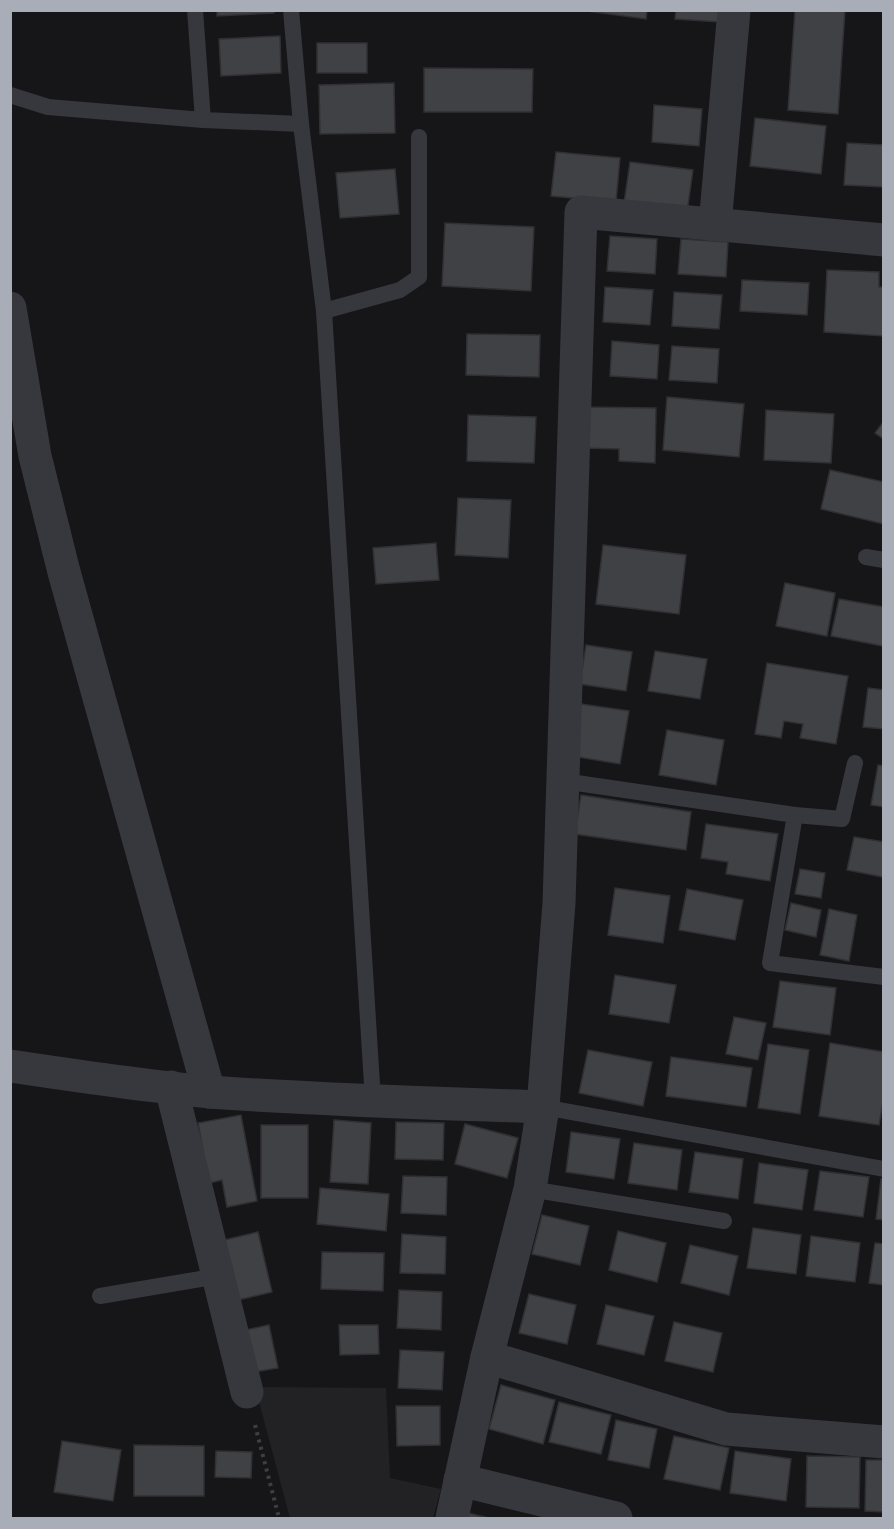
<svg xmlns="http://www.w3.org/2000/svg" width="894" height="1529" font-family="'DejaVu Sans',sans-serif">
	<style>
		.built { fill: #222225 }
		.building { fill: #404145; stroke: #303034; stroke-width: 1.5 }
		.lines { fill: none; stroke-linecap: round; stroke-linejoin: round }
		.path { stroke: #3d3f44; stroke-width: 4; stroke-dasharray: 3 4.5; stroke-linecap: butt }
		.lane { stroke: #37383d; stroke-width: 16 }
		.street { stroke: #37383d; stroke-width: 33 }
	</style>
	<rect width="100%" height="100%" fill="#161618"/>
	<path class="built" d="M255 1387 386 1388 390 1478 441 1489 433 1518H290Z"/>
	<g class="building">
		<path d="M217 10H274V13L217 16Z"/>
		<path d="M579 10H647L646 19Z"/>
		<path d="M676 10H720V22L675 19Z"/>
		<path d="M795 10H845L838 114 788 110Z"/>
		<path d="M280 36 281 73 221 76 219 39Z"/>
		<rect x="317" y="43" width="50" height="30"/>
		<path d="M424 68 533 69 532 112H424Z"/>
		<path d="M394 83 395 133 320 134 319 85Z"/>
		<path d="M654 105 702 109 699 146 652 142Z"/>
		<path d="M755 118 826 126 821 174 750 166Z"/>
		<path d="M847 143 884 145V187L844 185Z"/>
		<path d="M556 152 620 158 616 202 551 196Z"/>
		<path d="M630 162 693 170 687 212 624 203Z"/>
		<path d="M395 169 399 214 340 218 336 173Z"/>
		<path d="M445 223 534 227 531 291 442 286Z"/>
		<path d="M610 236 657 239 655 274 607 271Z"/>
		<path d="M681 239 728 242 726 277 678 274Z"/>
		<path d="M827 270 879 272V287H884V336L824 332Z"/>
		<path d="M742 280 809 283 807 315 740 311Z"/>
		<path d="M605 287 653 290 650 325 603 322Z"/>
		<path d="M674 292 722 295 719 329 672 326Z"/>
		<path d="M467 334 540 335 539 377 466 375Z"/>
		<path d="M612 341 659 345 657 379 610 376Z"/>
		<path d="M672 346 719 349 717 383 669 380Z"/>
		<path d="M667 397 744 404 739 457 663 450Z"/>
		<path d="M584 407 656 408 655 463 619 461V449L583 448Z"/>
		<path d="M766 410 834 414 831 463 764 460Z"/>
		<path d="M468 415 536 417 534 463 467 461Z"/>
		<path d="M884 421V439L875 433Z"/>
		<path d="M830 470 884 482V524L821 509Z"/>
		<path d="M458 498 511 500 508 558 455 555Z"/>
		<path d="M436 543 439 580 376 584 373 548Z"/>
		<path d="M603 545 686 555 679 614 596 604Z"/>
		<path d="M785 583 835 593 827 636 776 626Z"/>
		<path d="M839 599 884 607 883 646 831 636Z"/>
		<path d="M586 645 632 652 626 691 580 684Z"/>
		<path d="M655 651 707 659 700 699 648 691Z"/>
		<path d="M767 663 848 676 836 744 800 738 803 724 784 721 781 738 755 734Z"/>
		<path d="M868 688 884 690V729L863 727Z"/>
		<path d="M581 704 629 711 620 764 572 756Z"/>
		<path d="M667 730 724 740 716 785 659 775Z"/>
		<path d="M878 765 884 766V807L871 805Z"/>
		<path d="M581 795 691 812 686 850 575 834Z"/>
		<path d="M706 824 778 834 770 881 726 874 728 862 701 858Z"/>
		<path d="M854 837 884 842 883 877 847 870Z"/>
		<path d="M800 869 825 873 821 898 795 894Z"/>
		<path d="M615 888 670 896 663 943 608 935Z"/>
		<path d="M687 889 743 900 735 940 679 930Z"/>
		<path d="M791 903 821 910 816 937 785 930Z"/>
		<path d="M829 909 857 915 849 961 820 955Z"/>
		<path d="M615 975 676 985 669 1023 609 1014Z"/>
		<path d="M780 981 836 988 830 1035 773 1027Z"/>
		<path d="M734 1017 766 1023 758 1060 726 1054Z"/>
		<path d="M830 1043 884 1052V1096L879 1125 819 1116Z"/>
		<path d="M768 1044 809 1050 800 1114 758 1108Z"/>
		<path d="M588 1050 652 1062 643 1106 579 1093Z"/>
		<path d="M671 1057 752 1068 746 1107 666 1096Z"/>
		<path d="M241 1115 257 1201 227 1207 222 1180 209 1183 198 1123Z"/>
		<path d="M334 1120 371 1123 368 1184 330 1182Z"/>
		<path d="M396 1122 444 1123 443 1160 395 1159Z"/>
		<path d="M465 1124 518 1138 507 1178 455 1164Z"/>
		<rect x="261" y="1125" width="47" height="73"/>
		<path d="M571 1132 620 1139 614 1179 566 1172Z"/>
		<path d="M634 1143 682 1150 677 1190 628 1183Z"/>
		<path d="M695 1152 743 1159 738 1199 689 1192Z"/>
		<path d="M759 1163 808 1170 802 1210 754 1203Z"/>
		<path d="M820 1171 869 1177 863 1217 814 1210Z"/>
		<path d="M403 1176 447 1177 446 1215 401 1213Z"/>
		<path d="M881 1179H884V1220L876 1219Z"/>
		<path d="M320 1188 389 1194 386 1231 317 1224Z"/>
		<path d="M542 1215 589 1226 580 1265 532 1254Z"/>
		<path d="M753 1228 801 1235 796 1274 747 1268Z"/>
		<path d="M618 1231 666 1243 657 1282 609 1270Z"/>
		<path d="M258 1232 272 1292 238 1300 224 1240Z"/>
		<path d="M402 1234 446 1237 445 1274 400 1273Z"/>
		<path d="M811 1236 860 1243 855 1282 806 1276Z"/>
		<path d="M875 1243 884 1244V1285L869 1283Z"/>
		<path d="M690 1245 738 1256 729 1295 681 1283Z"/>
		<path d="M322 1252 384 1253 383 1291 321 1289Z"/>
		<path d="M399 1290 442 1292 441 1330 397 1328Z"/>
		<path d="M529 1294 576 1305 567 1344 519 1333Z"/>
		<path d="M606 1305 654 1316 644 1355 597 1344Z"/>
		<path d="M674 1322 722 1333 713 1372 665 1361Z"/>
		<path d="M269 1325 278 1368 254 1372 246 1330Z"/>
		<path d="M339 1325H378L379 1354 340 1355Z"/>
		<path d="M400 1350 444 1352 442 1390 398 1388Z"/>
		<path d="M501 1385 555 1400 543 1444 489 1429Z"/>
		<path d="M559 1402 611 1415 601 1454 549 1442Z"/>
		<path d="M396 1406H440V1445L397 1446Z"/>
		<path d="M616 1420 657 1429 649 1468 608 1460Z"/>
		<path d="M674 1436 729 1448 720 1490 664 1479Z"/>
		<path d="M62 1441 121 1450 113 1501 54 1492Z"/>
		<path d="M134 1445 204 1446V1496H134Z"/>
		<path d="M216 1451 252 1452 251 1478 215 1477Z"/>
		<path d="M735 1451 791 1459 786 1501 730 1493Z"/>
		<path d="M807 1456 860 1457 859 1508 806 1507Z"/>
		<path d="M866 1460H884V1512L865 1511Z"/>
		<path d="M468 1513 489 1518H467Z"/>
	</g>
	<g class="lines">
		<path class="path" d="M255 1425 279 1518"/>
		<g class="lane">
			<path d="M195 10 203 120 301 124"/>
			<path d="M291 10 301 124 324 311 373 1101"/>
			<path d="M10 95 48 107 203 120"/>
			<path d="M324 311 400 290 419 277V137"/>
			<path d="M866 557 884 560"/>
			<path d="M563 781 795 815 842 819 855 763"/>
			<path d="M795 815 770 963 884 977"/>
			<path d="M543 1107 884 1169"/>
			<path d="M530 1189 724 1221"/>
			<path d="M100 1296 218 1276"/>
		</g>
		<g class="street">
			<path d="M715 225 734 10"/>
			<path d="M10 308 35 456 64 572 209 1092"/>
			<path d="M10 1066C77 1076 143 1086 210 1092 321 1100 432 1103 543 1107L530 1189 487 1357 452 1518"/>
			<path d="M171 1087 247 1392"/>
			<path d="M543 1107 559 903 581 212 884 240"/>
			<path d="M487 1357 726 1429 884 1442"/>
			<path d="M460 1480 616 1518"/>
		</g>
	</g>
	<rect width="894" height="1529" fill="none" stroke="#a8adb8" stroke-width="24"/>
</svg>
